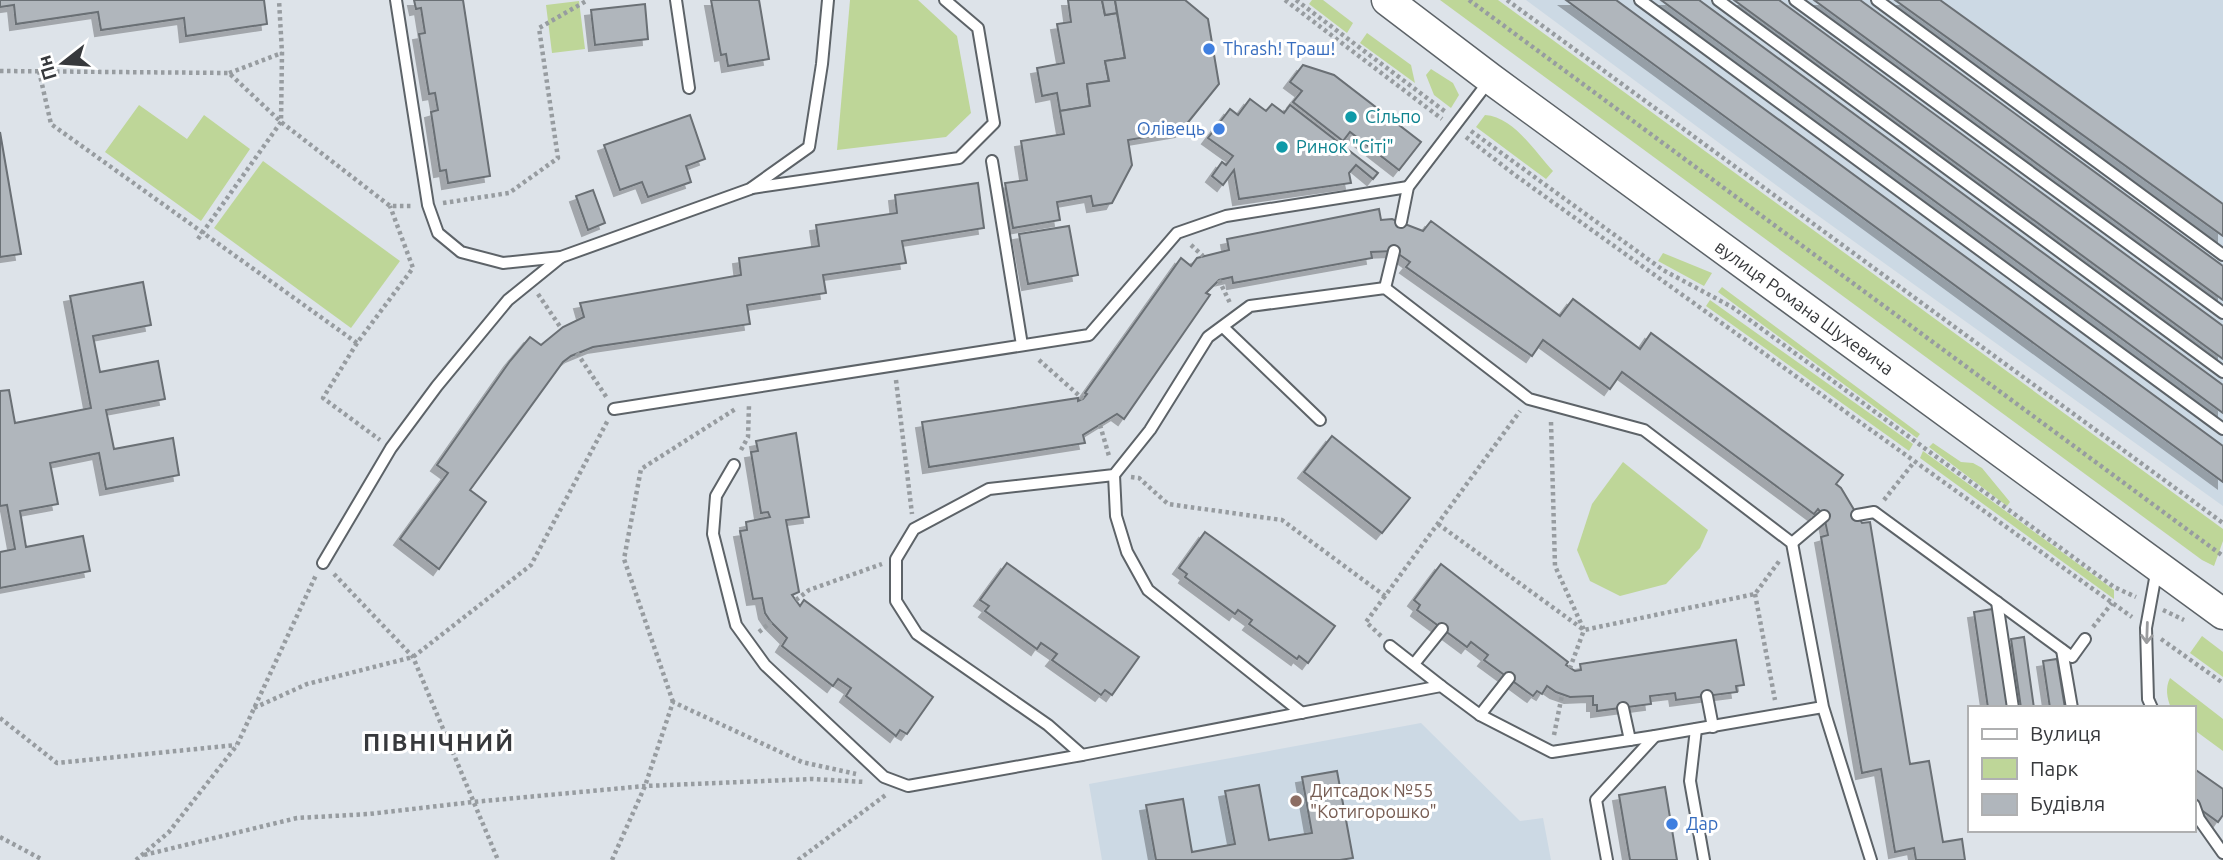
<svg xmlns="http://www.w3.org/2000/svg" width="2223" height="860" font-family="Ubuntu,sans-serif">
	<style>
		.built { fill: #ccd9e4 }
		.green { fill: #bed698 }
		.building { fill: #b0b6bc; stroke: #6a6f74; stroke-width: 2; filter: url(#shadow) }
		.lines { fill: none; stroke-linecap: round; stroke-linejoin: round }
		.lane-casing { stroke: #5d6368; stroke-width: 14 }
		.secondary-casing { stroke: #5d6368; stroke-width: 33 }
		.path { stroke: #979ca0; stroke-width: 4.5; stroke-dasharray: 3.5 3.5; stroke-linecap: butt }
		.lane { stroke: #fff; stroke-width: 10 }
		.secondary { stroke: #fff; stroke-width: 30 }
		.oneway { stroke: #9b9c9e }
		.shop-dot { fill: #3f7fe0; stroke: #fff; stroke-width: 2.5 }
		.culture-dot { fill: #0f9aa8; stroke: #fff; stroke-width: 2.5 }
		.education-dot { fill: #8d6e63; stroke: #fff; stroke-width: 2.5 }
		.labels { text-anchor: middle; stroke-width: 6; stroke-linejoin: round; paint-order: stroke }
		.shop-label { font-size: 18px; fill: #366cbe; stroke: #fff; text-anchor: start }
		.culture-label { font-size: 18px; fill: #0d838f; stroke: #fff; text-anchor: start }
		.street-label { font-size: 18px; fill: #37393c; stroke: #fff }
		.education-label { font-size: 18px; fill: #785e54; stroke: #fff; text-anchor: start }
		.district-label { font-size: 24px; font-weight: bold; letter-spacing: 2px; fill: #37393c; stroke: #fff }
	</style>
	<defs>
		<filter id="shadow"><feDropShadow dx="-6" dy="6" stdDeviation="0" flood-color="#0004"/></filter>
	</defs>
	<rect width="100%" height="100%" fill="#dde3e9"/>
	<g class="built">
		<path d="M1526 0H2223V506L1799 202Z"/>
		<path d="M1421 723 1520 821 1543 818 1551 860H1102L1089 784Z"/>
	</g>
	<g class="green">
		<path d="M850 0H918L957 36 971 113 946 137 837 150Z"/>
		<path d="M1312 0H1323L1353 23 1347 33 1309 4Z"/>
		<path d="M1440 0H1498L2223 529V541L2214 566 2202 560Z"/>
		<path d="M579 1 585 49 552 53 546 5Z"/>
		<path d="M1367 33 1411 65 1415 83 1360 43Z"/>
		<path d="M1431 69 1453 83 1459 95 1451 108 1434 95 1426 75Z"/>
		<path d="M139 105 187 139 204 115 250 149 201 221 105 152Z"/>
		<path d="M1485 115C1514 117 1534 151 1553 171L1546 179 1476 127Z"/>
		<path d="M263 161 400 261 351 328 214 228Z"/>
		<path d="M1663 253 1712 273 1704 286 1658 261Z"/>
		<path d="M1722 287 1920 434 1917 438 1718 292Z"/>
		<path d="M1710 300 1913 444 1909 451 1706 306Z"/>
		<path d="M1933 443 1961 462 1973 463 1982 468 2010 502 2007 506 1929 447Z"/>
		<path d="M1923 451 2114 590V599L1920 458Z"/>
		<path d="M1623 462 1708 530 1700 548 1666 584 1620 596 1590 581 1577 550 1592 504Z"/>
		<path d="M2202 636 2223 652V677L2190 653Z"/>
		<path d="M2170 678 2223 719V751L2193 729V708H2171C2167 698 2165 688 2170 678Z"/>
	</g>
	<g class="building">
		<path d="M0 0H264L267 24 186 36 184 18 101 30 98 12 16 24 14 5 0 7Z"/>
		<path d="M414 0H463L490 176 448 183 446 170 440 171 431 112 438 110 435 93 429 94 419 34 425 33 421 8 416 9Z"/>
		<path d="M711 0H759L769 59 728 66 726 54 721 55Z"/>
		<path d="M1068 0H1102L1105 15 1117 13 1125 58 1105 61 1109 81 1087 84 1090 106 1060 111 1057 93 1042 96 1037 68 1064 63 1057 24 1071 22Z"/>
		<path d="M1102 0H1115L1117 13 1105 15Z"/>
		<path d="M1115 0H1185L1208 19 1219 84 1181 131 1128 140 1132 165 1112 203 1093 206 1091 196 1057 202 1060 220 1013 228 1005 183 1027 180 1021 141 1064 134 1060 111 1090 106 1087 84 1109 81 1105 61 1125 58Z"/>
		<path d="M1566 0H1616L2223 446V482Z"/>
		<path d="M1661 0H1699L2223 385V413Z"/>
		<path d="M1734 0H1779L2223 326V359Z"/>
		<path d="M1814 0H1860L2223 266V300Z"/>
		<path d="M1895 0H1940L2223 204V236Z"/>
		<path d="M645 4 648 39 595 45 591 10Z"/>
		<path d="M1303 65 1334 75 1421 142 1399 170 1350 132 1343 141 1293 102 1302 91 1290 82Z"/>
		<path d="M1250 99 1266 111 1272 104 1284 113 1290 105 1378 173 1373 179 1356 165 1349 173 1351 183 1239 199 1234 170 1223 185 1212 176 1222 162 1226 165 1233 156 1208 138 1230 109 1238 115Z"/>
		<path d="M690 115 705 159 686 166 691 182 648 197 642 182 620 190 604 145Z"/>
		<path d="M0 132 21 254 0 257Z"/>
		<path d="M978 183 984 228 902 241 906 263 823 275 826 293 747 305 750 324 593 347 571 356 563 362 470 490 486 502 439 569 400 539 448 473 437 465 510 361 530 337 541 345 563 327 584 317 580 303 741 275 739 258 819 246 816 225 897 213 895 195Z"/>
		<path d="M593 190 605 223 588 230 576 196Z"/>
		<path d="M1379 209 1381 220 1392 219 1423 231 1431 221 1560 316 1573 299 1640 349 1651 333 1843 475 1836 484 1841 488 1862 523 1870 522 1910 764 1929 761 1943 842 1962 839 1965 860H1916L1914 848 1895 852 1881 769 1862 773 1821 537 1828 535 1824 516 1818 509 1814 514 1622 372 1610 389 1543 340 1532 356 1406 267 1410 262 1394 251 1371 252 1372 258 1233 283 1232 277 1219 280 1206 293 1210 295 1124 419 1117 414 1083 435 1085 443 929 467 922 422 1078 398V401L1083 399 1087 394 1085 393 1181 258 1191 266 1197 258 1229 250 1227 239Z"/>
		<path d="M1069 226 1078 275 1028 284 1019 234Z"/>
		<path d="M143 282 151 325 93 336 100 372 158 361 165 399 106 410 114 449 173 438 179 475 106 489 99 453 50 463 58 504 20 511 26 547 83 536 90 571 0 588V552L15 549 7 505 0 506V391L9 390 15 423 91 408 70 296Z"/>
		<path d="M796 433 809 517 786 520 799 592 792 595 800 606 804 600 933 697 907 734 900 730 896 736 846 696 851 688 838 679 833 686 782 646 787 638 771 622 765 613 762 598 753 599 740 531 747 530 746 522 770 517 768 512 761 513 751 452 758 451 756 441Z"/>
		<path d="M1332 436 1410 498 1382 533 1304 472Z"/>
		<path d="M1205 532 1335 626 1308 663 1299 656 1297 659 1249 624 1252 620 1238 610 1235 614 1185 577 1187 574 1179 568Z"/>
		<path d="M1007 563 1139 657 1112 695 1105 690 1101 695 1052 660 1057 654 1041 643 1037 649 985 611 989 606 980 600Z"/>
		<path d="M1441 564 1568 662 1566 665 1575 671 1581 670 1580 664 1736 640 1744 685 1736 686 1737 692 1676 700 1675 693 1650 696 1651 704 1597 711V705H1593V696L1570 697 1556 692 1547 686 1542 694 1537 691 1533 696 1484 660 1488 655 1471 642 1467 647 1417 610 1420 605 1414 600Z"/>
		<path d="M1993 609 2008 708H1988L1974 612Z"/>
		<path d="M2024 637 2034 708H2021L2011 639Z"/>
		<path d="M2057 659 2065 708H2050L2043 661Z"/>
		<path d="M2193 768 2223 789V815L2218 822 2193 804Z"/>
		<path d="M1337 771 1353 858 1340 860H1156L1146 805 1183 799 1192 852 1235 844 1225 791 1259 785 1269 840 1312 833 1302 777Z"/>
		<path d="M1665 787 1677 860H1630L1619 795Z"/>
	</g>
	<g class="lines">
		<g class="lane-casing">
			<g id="lane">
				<path d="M396 0 428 205 438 233 461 252 503 263 561 257 750 189 809 147 822 64 828 0"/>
				<path d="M676 0 689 88"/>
				<path d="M1640 0 2223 429"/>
				<path d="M1718 0 2223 372"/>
				<path d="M1795 0 2223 313"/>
				<path d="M1877 0 2223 255"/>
				<path d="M992 161 1022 345"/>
				<path d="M752 188 959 158 994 123 978 28 945 0"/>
				<path d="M1401 222 1408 187 1489 81"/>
				<path d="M1385 288 1394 251"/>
				<path d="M1223 327 1320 420"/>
				<path d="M614 409 1089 335 1177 233 1226 216 1408 187"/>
				<path d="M734 465 716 496 713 534 736 625 765 665 884 777 908 786 1082 755"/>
				<path d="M1114 475 1116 516 1127 552 1148 590 1302 713"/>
				<path d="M1857 515 1874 512 2072 657 2085 639"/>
				<path d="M1792 543 1824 516"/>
				<path d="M323 563 391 448 437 386 508 300 561 257"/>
				<path d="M1997 602 2013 708"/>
				<path d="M1390 646 1441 686"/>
				<path d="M2062 650 2072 708"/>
				<path d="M1414 664 1442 629"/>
				<path d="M1707 696 1713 727"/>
				<path d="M1823 707 1655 736 1552 752 1480 715 1441 686 1082 755 1048 725 917 634 896 601V559L914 529 989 489 1114 475 1150 430 1208 337 1250 306 1385 288 1529 399 1644 430 1792 543 1823 707 1871 860"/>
				<path d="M1623 708 1630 740"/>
				<path d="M2152 708 2148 699 2146 628 2157 568"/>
				<path d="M1480 715 1509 678"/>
				<path d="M1696 729 1690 781 1704 860"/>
				<path d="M2194 805 2199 819 2223 853"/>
				<path d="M1607 860 1596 800 1655 736"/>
			</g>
		</g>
		<g class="secondary-casing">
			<path id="secondary" d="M1387 0 1491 79 2223 614"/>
		</g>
		<g class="path">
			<path d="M1285 0 1442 119"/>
			<path d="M1296 0 1447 113"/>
			<path d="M1469 0 2223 556"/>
			<path d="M1507 0 2223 523"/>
			<path d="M0 71 229 73 281 122 390 206H413"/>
			<path d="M39 71 51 124 357 343 413 268 390 206"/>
			<path d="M229 73 282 53"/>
			<path d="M1471 131 1663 270 1732 307 2114 587 2136 597"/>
			<path d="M1466 137 1515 175 2132 617"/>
			<path d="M443 203 509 193 558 158 539 28 588 0"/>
			<path d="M198 239 281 122 282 53 279 0"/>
			<path d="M1191 245 1203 256"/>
			<path d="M1219 280 1230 303"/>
			<path d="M538 294 561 328"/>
			<path d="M357 343 323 398 380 440"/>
			<path d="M577 353 607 398"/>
			<path d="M1039 360 1083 399"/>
			<path d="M896 380 912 514"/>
			<path d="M1551 422 1555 566 1584 630 1570 668"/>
			<path d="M1100 425 1109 456"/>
			<path d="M741 450 748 437 749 405"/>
			<path d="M1131 477 1139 478 1168 504 1282 520 1385 596 1520 411"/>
			<path d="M1884 500 1914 462"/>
			<path d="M1438 524 1584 630 1755 594 1780 560"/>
			<path d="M334 574 413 657 498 860"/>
			<path d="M1755 594 1775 700"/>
			<path d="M796 600 809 590 882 564"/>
			<path d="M2163 610 2184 620"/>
			<path d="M2093 627 2112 603"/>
			<path d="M759 632 771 622"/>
			<path d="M1381 636 1366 622 1385 596"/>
			<path d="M2161 639 2223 683"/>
			<path d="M673 702 624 559 641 469 737 408"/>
			<path d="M254 708 307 684 413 657 531 565 608 420"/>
			<path d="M0 718 57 763 236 745"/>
			<path d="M1554 735 1562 695"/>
			<path d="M0 837 43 860"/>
			<path d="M144 855 297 818 369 814 473 802 645 786 812 779 865 782"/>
			<path d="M136 860 169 832 237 745 316 575"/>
			<path d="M612 860 645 786 673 702 802 762 856 774"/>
			<path d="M798 860 887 794"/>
		</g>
		<use href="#lane" class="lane"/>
		<use href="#secondary" class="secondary"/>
	</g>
	<defs><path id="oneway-shaft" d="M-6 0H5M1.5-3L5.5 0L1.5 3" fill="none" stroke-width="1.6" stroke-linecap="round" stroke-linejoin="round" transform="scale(1.75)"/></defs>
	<use class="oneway" href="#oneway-shaft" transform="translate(2147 633) rotate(92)"/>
	<g class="shop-dot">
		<circle cx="1209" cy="49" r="7"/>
		<circle cx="1219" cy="129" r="7"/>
		<circle cx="1672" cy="824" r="7"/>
	</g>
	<g class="culture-dot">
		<circle cx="1351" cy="117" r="7"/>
		<circle cx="1282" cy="147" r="7"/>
	</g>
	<circle class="education-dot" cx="1296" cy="801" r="7"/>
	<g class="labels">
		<g class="shop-label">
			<text x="1223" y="55">Thrash! Траш!</text>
			<text x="1205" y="135" text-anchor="end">Олівець</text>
			<text x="1686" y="830">Дар</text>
		</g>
		<g class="culture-label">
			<text x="1365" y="123">Сільпо</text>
			<text x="1296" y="153">Ринок "Сіті"</text>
		</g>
		<g class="street-label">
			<text transform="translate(1804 308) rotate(36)" y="6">вулиця Романа Шухевича</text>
		</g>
		<g class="education-label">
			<text x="1310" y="797">Дитсадок №55<tspan x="1310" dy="21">"Котигорошко"</tspan></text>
		</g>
		<g class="district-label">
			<text x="439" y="751">ПІВНІЧНИЙ</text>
		</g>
	</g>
	<rect x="1968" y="706" width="228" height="126" fill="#ffffff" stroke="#afb0b1" stroke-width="2"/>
	<rect x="1982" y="729" width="35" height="10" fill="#ffffff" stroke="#afb0b1" stroke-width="2"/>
	<text x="2030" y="741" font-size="21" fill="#37393c">Вулиця</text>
	<rect x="1982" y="758" width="35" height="21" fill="#bed698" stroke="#afb0b1" stroke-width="2"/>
	<text x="2030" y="776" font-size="21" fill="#37393c">Парк</text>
	<rect x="1982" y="794" width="35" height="21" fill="#b0b6bc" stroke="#afb0b1" stroke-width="2"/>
	<text x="2030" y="811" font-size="21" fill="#37393c">Будівля</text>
	<g transform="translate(63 63) rotate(253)" stroke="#ffffff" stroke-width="5" paint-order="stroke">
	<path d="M0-5L12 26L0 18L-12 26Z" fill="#37393c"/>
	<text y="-10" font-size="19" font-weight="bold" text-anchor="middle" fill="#37393c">Пн</text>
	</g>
</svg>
